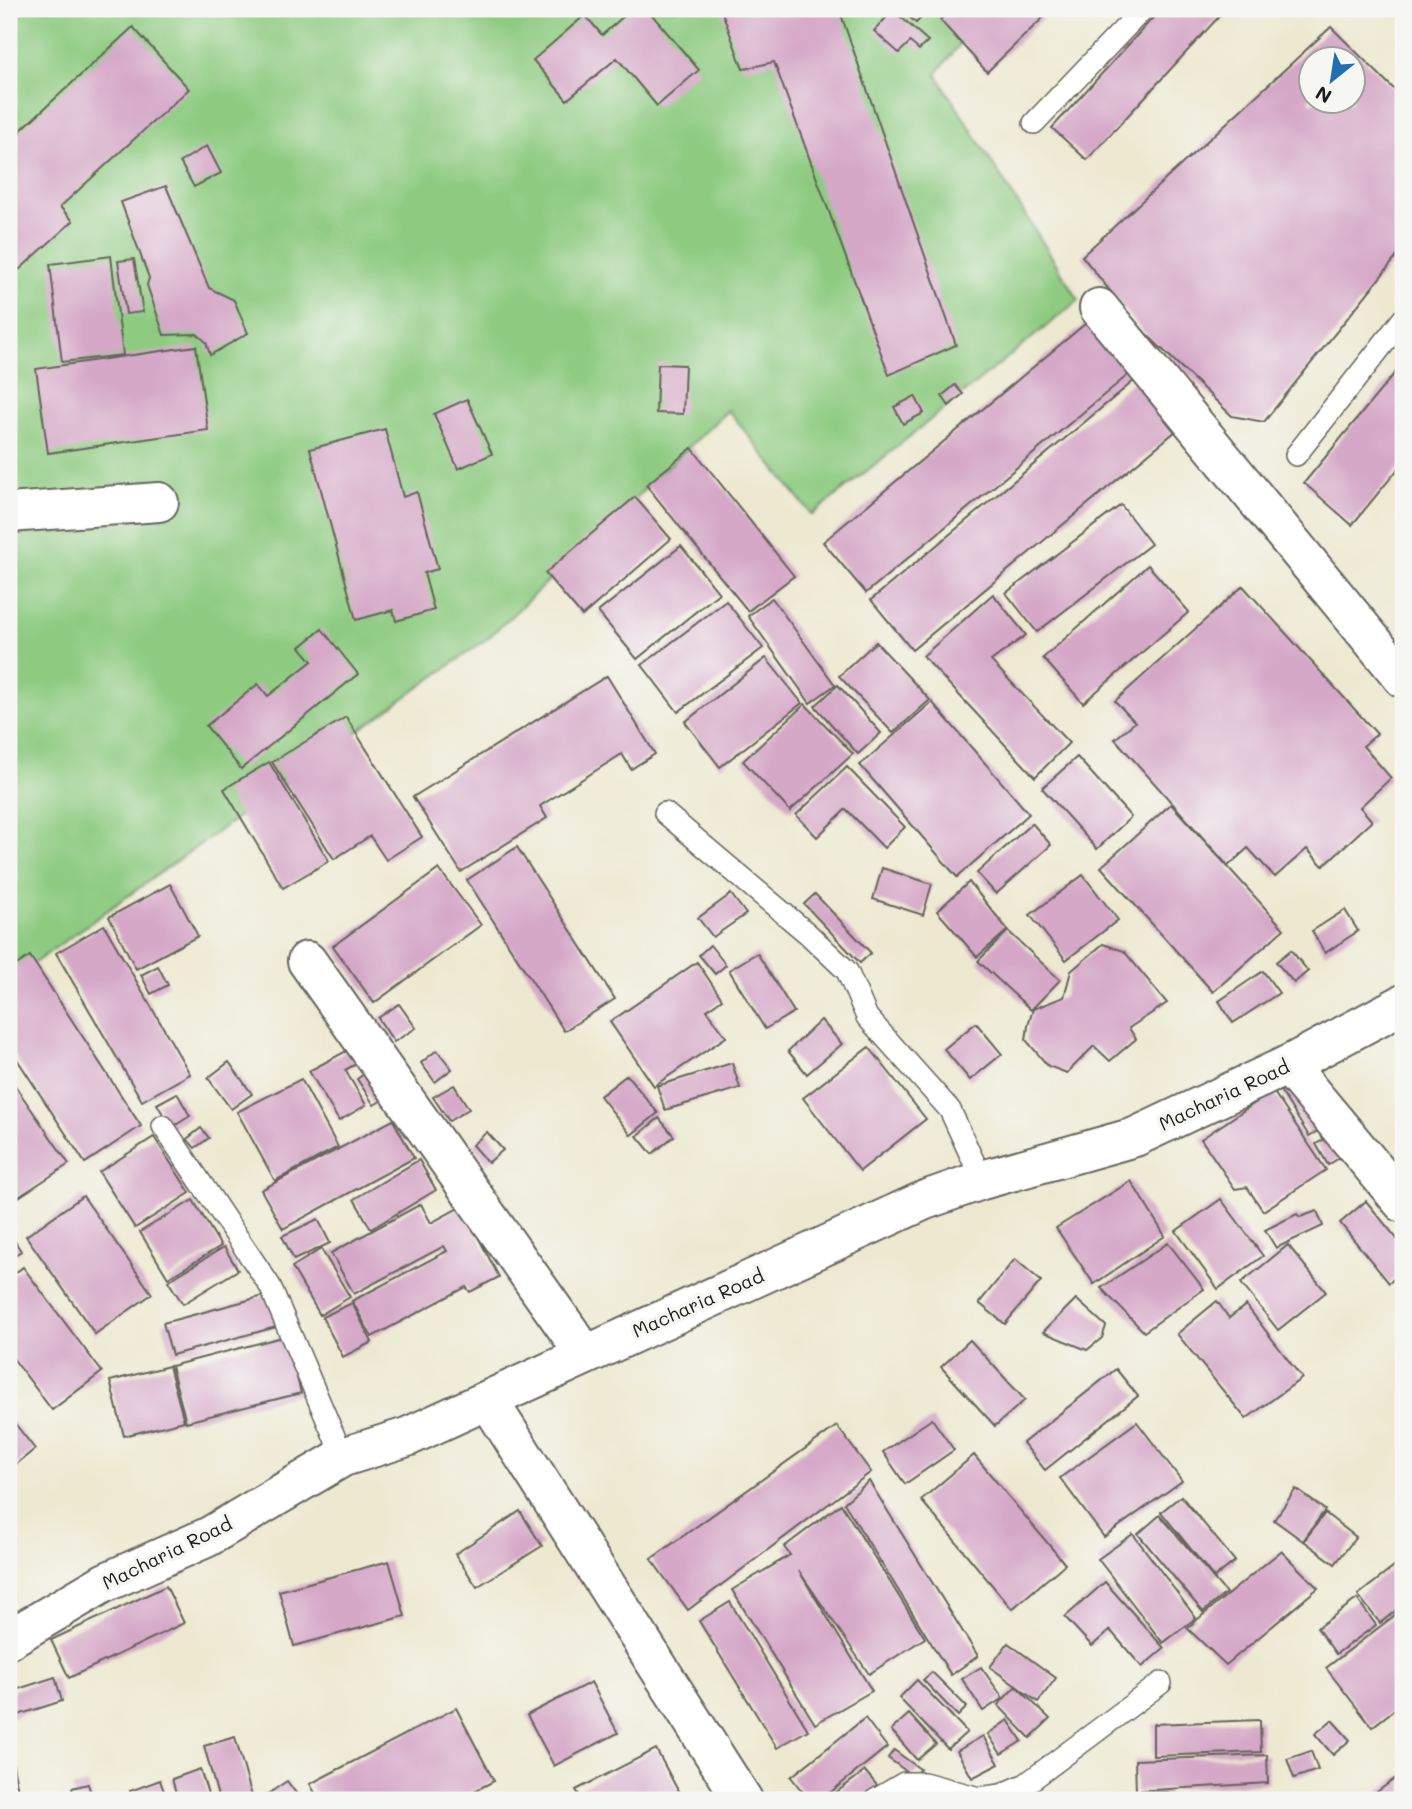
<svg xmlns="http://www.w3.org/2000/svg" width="1412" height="1809" font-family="Mali,sans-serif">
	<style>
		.green { fill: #8ecb81; stroke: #55744e; stroke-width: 2 }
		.building { fill: #d5a8c8; fill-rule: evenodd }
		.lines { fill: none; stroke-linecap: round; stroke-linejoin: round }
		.lane-casing { stroke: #65645b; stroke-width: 24 }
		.street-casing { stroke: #65645b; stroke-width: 42 }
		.lane { stroke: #fff; stroke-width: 21 }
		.street { stroke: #fff; stroke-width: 38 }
		.labels { text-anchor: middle; stroke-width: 7; stroke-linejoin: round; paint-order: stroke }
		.street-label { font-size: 19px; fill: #1c1c1c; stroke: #f6f6f2 }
	</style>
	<rect width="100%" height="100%" fill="#f6f6f2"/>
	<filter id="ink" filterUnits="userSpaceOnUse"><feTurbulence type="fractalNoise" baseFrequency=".0143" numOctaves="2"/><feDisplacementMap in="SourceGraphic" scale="14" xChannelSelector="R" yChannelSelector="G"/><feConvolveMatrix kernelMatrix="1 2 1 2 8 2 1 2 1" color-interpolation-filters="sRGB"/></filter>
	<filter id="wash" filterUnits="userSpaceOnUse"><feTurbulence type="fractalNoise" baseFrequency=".00686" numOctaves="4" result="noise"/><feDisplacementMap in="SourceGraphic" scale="28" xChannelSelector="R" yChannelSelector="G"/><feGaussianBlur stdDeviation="1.57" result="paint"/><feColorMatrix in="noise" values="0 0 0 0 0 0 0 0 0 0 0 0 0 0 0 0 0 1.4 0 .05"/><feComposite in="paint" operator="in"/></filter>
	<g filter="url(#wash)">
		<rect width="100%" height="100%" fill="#ede9d1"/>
		<path class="green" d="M9 9H988L936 74 1079 300 812 515 728 410 488 638 9 981Z"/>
		<g id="blocks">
			<g class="building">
				<path d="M632 9H647L699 70 657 106 617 58 567 100 533 60 585 15 602 35Z"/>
				<path d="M721 9H839L956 345 889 375 774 62 743 69Z"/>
				<path d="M901 9H930L916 23Z"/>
				<path d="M951 9H1052L987 72 940 20Z"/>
				<path d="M1161 9H1226L1087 160 1052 128Z"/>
				<path d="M893 10 928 41 919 50 910 42 899 53 874 31Z"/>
				<path d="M133 27 189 89 60 207 73 221 9 279V141Z"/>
				<path d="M1331 27 1403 98V249L1264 422 1232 416 1139 327 1082 256ZM1310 60H1352V102H1310Z"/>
				<path d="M207 146 221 173 194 187 180 162Z"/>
				<path d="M166 186 209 288 234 300 248 333 210 355 206 342 197 334 164 335 147 285 149 278 121 202Z"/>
				<path d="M111 256 123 355 62 362 50 264Z"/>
				<path d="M134 259 143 312 126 314 118 261Z"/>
				<path d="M1091 319 1134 370 866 593 823 542Z"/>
				<path d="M196 346 208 430 48 453 36 369Z"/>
				<path d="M1403 363V463L1352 525 1304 483Z"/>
				<path d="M658 364 685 365 683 414 656 413Z"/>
				<path d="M1135 380 1177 430 912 650 871 600Z"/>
				<path d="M955 385 963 394 949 406 942 396Z"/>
				<path d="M915 396 924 413 903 424 894 407Z"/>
				<path d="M467 399 492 454 458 469 434 414Z"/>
				<path d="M385 429 403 497 417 492 438 569 424 573 434 610 396 621 393 610 356 620 310 449Z"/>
				<path d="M692 448 794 576 748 611 646 485Z"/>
				<path d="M635 497 671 539 582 616 545 573Z"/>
				<path d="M1121 505 1151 544 1037 632 1006 593Z"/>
				<path d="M681 546 719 593 637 659 598 612Z"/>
				<path d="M1148 565 1189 612 1083 703 1043 658Z"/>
				<path d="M1243 586 1377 734 1363 746 1391 778 1360 807 1372 821 1323 866 1307 849 1275 877 1248 848 1228 866 1115 739 1135 722 1115 701Z"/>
				<path d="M993 594 1026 635 991 661 1069 743 1035 777 923 656Z"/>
				<path d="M772 598 835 685 810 703 748 616Z"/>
				<path d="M726 601 763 648 678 712 642 665Z"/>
				<path d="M322 629 358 674 241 769 206 726 258 684 268 696 312 661 300 647Z"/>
				<path d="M876 642 930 700 893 733 839 676Z"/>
				<path d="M766 658 802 703 720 767 685 722Z"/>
				<path d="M607 676 655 754 631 769 622 754 540 806 547 818 461 872 413 797Z"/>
				<path d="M838 685 881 733 858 754 815 706Z"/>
				<path d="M932 702 1029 814 957 877 860 765Z"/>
				<path d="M805 704 853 754 790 811 743 761Z"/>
				<path d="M346 717 422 837 386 860 370 836 334 859 272 762Z"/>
				<path d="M1077 757 1131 817 1097 849 1042 788Z"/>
				<path d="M269 762 329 861 283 888 224 789Z"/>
				<path d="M847 767 905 827 884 848 846 809 817 837 796 815Z"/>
				<path d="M1171 804 1284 929 1213 992 1101 867Z"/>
				<path d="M1032 823 1051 845 996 894 977 873Z"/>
				<path d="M517 847 615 999 564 1031 467 880Z"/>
				<path d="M882 868 932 884 923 915 873 899Z"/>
				<path d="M439 869 481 925 374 1003 333 946Z"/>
				<path d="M1083 875 1118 920 1066 960 1030 915Z"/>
				<path d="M969 882 1008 930 977 957 937 911Z"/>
				<path d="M170 884 198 936 136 969 109 917Z"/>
				<path d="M731 894 746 914 713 937 698 918Z"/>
				<path d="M815 894 871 953 860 963 804 904Z"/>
				<path d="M1345 910 1358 931 1325 953 1312 931Z"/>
				<path d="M104 925 190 1074 142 1101 56 953Z"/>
				<path d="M1008 931 1060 980 1031 1010 978 961Z"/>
				<path d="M1103 944 1124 951 1167 1003 1129 1028 1136 1039 1110 1061 1094 1046 1067 1073 1048 1066 1026 1040 1028 1026 1033 1009 1064 997 1071 971Z"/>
				<path d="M710 945 726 965 715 974 699 955Z"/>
				<path d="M1291 950 1308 971 1294 983 1276 962Z"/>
				<path d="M757 953 794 1012 765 1029 729 970Z"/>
				<path d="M30 956 141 1126 85 1163 9 1047V970Z"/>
				<path d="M697 962 722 999 707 1010 726 1037 654 1086 610 1022Z"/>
				<path d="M158 966 168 985 151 994 141 975Z"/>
				<path d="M1263 971 1279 993 1233 1023 1219 1001Z"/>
				<path d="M399 1004 416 1028 394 1042 378 1018Z"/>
				<path d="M821 1020 842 1044 807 1074 788 1051Z"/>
				<path d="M976 1023 1002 1054 970 1080 944 1049Z"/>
				<path d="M869 1047 926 1119 860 1171 803 1098Z"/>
				<path d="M350 1049 358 1063 345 1070 366 1105 339 1121 309 1071Z"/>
				<path d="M437 1050 452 1069 435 1082 421 1063Z"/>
				<path d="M229 1062 252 1094 231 1109 208 1078Z"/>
				<path d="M732 1063 740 1088 665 1110 657 1086Z"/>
				<path d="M367 1072 384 1099 374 1105 357 1079Z"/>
				<path d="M627 1075 658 1113 631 1135 600 1096Z"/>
				<path d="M9 1077 69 1164 11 1202 9 1198Z"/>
				<path d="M301 1079 338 1147 275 1181 237 1112Z"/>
				<path d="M1291 1079 1323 1128 1309 1136 1278 1087Z"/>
				<path d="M454 1085 469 1109 449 1121 433 1097Z"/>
				<path d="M1273 1091 1326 1170 1263 1211 1247 1187 1235 1189 1201 1139Z"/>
				<path d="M177 1093 190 1116 171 1128 157 1104Z"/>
				<path d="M659 1118 674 1136 652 1154 637 1136Z"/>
				<path d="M393 1120 414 1158 283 1229 261 1190Z"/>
				<path d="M201 1128 209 1138 195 1148 187 1139Z"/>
				<path d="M487 1132 503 1150 488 1163 472 1145Z"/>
				<path d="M1335 1133 1347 1153 1328 1165 1316 1144Z"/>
				<path d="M154 1137 190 1193 135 1228 99 1172Z"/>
				<path d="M419 1160 436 1190 371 1229 354 1199Z"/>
				<path d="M1131 1181 1165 1236 1094 1284 1056 1228Z"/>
				<path d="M83 1196 152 1294 95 1334 26 1236Z"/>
				<path d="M1221 1199 1263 1256 1218 1289 1176 1231Z"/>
				<path d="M193 1200 221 1246 168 1278 140 1232Z"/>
				<path d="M1366 1201 1403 1246V1271L1389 1283 1340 1223Z"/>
				<path d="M421 1204 431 1223 462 1206 499 1277 470 1292 466 1287 372 1337 352 1301 447 1251 444 1246 354 1294 331 1253Z"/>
				<path d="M1317 1211 1323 1226 1276 1248 1265 1230 1297 1214 1300 1217Z"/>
				<path d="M318 1219 330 1243 294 1260 282 1236Z"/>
				<path d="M9 1232 21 1251 9 1259Z"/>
				<path d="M1168 1243 1204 1289 1144 1332 1101 1288Z"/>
				<path d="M1288 1245 1326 1292 1278 1330 1241 1283Z"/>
				<path d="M224 1247 238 1270 183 1304 168 1281Z"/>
				<path d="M321 1249 350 1297 320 1315 292 1267Z"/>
				<path d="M1015 1259 1041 1281 1005 1324 979 1303Z"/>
				<path d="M23 1267 102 1372 52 1410 9 1353V1278Z"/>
				<path d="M271 1294 280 1326 172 1355 163 1323Z"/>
				<path d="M1076 1299 1106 1326 1102 1338 1087 1350 1043 1332Z"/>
				<path d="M1217 1301 1229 1318 1246 1305 1302 1378 1246 1419 1177 1334Z"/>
				<path d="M352 1303 372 1342 343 1357 322 1317Z"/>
				<path d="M286 1336 301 1393 186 1422 171 1366Z"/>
				<path d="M970 1340 1025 1400 995 1426 941 1367Z"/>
				<path d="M169 1366 184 1421 124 1436 110 1381Z"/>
				<path d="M1116 1369 1138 1396 1045 1470 1023 1443Z"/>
				<path d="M9 1416 35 1449 9 1470Z"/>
				<path d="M932 1419 954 1450 905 1484 883 1452Z"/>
				<path d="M1137 1422 1182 1481 1104 1537 1060 1478Z"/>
				<path d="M837 1426 871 1472 688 1610 651 1559Z"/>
				<path d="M974 1455 1065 1564 1012 1609 921 1500Z"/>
				<path d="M869 1481 978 1656 951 1675 844 1503Z"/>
				<path d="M1296 1489 1325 1510 1303 1541 1274 1520Z"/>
				<path d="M1181 1496 1235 1561 1214 1578 1161 1512Z"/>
				<path d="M841 1504 925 1638 869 1674 799 1571 872 1691 815 1724 732 1590 790 1555 784 1547Z"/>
				<path d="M520 1511 542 1546 477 1587 455 1554Z"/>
				<path d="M1325 1513 1356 1537 1335 1564 1304 1541Z"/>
				<path d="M1160 1515 1226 1593 1203 1612 1138 1534Z"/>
				<path d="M1133 1534 1196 1618 1163 1643 1098 1559Z"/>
				<path d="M1281 1551 1318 1588 1226 1665 1187 1628Z"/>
				<path d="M1403 1560V1605L1380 1623 1358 1595Z"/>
				<path d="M389 1561 405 1616 294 1646 279 1591Z"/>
				<path d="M1105 1582 1164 1648 1142 1667 1110 1630 1092 1646 1065 1617Z"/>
				<path d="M166 1586 184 1623 69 1678 51 1640Z"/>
				<path d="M1357 1599 1376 1625 1336 1654 1317 1628Z"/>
				<path d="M730 1602 808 1730 777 1748 699 1621Z"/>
				<path d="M1403 1609V1703L1372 1727 1326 1668Z"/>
				<path d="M1008 1643 1056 1678 1038 1702 990 1667Z"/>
				<path d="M981 1667 1003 1698 983 1711 962 1679Z"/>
				<path d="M932 1672 967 1707 958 1716 923 1680Z"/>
				<path d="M55 1677 62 1701 9 1718V1692Z"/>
				<path d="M917 1680 967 1732 948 1749 899 1698Z"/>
				<path d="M591 1682 618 1733 554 1766 527 1715Z"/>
				<path d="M1016 1686 1050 1719 1030 1738 998 1705Z"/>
				<path d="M456 1708 494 1781 457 1800H319L310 1784Z"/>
				<path d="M909 1714 936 1744 917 1760 891 1730Z"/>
				<path d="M865 1718 887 1747 821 1800H809L791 1777Z"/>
				<path d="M1008 1720 1022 1741 1001 1754 988 1734Z"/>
				<path d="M1260 1720 1261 1752 1153 1756V1724Z"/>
				<path d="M1332 1720 1350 1740 1333 1755 1315 1734Z"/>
				<path d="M983 1736 999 1764 972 1778 957 1751Z"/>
				<path d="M235 1737 253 1800H219L204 1746Z"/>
				<path d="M656 1749 683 1800H582L576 1790Z"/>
				<path d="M894 1750 920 1769 913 1776 888 1758Z"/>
				<path d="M1311 1751 1318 1770 1294 1778 1287 1759Z"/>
				<path d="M1267 1755 1268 1783 1136 1791 1135 1760Z"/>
				<path d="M9 1760H12L18 1791 9 1793Z"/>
				<path d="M200 1769 210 1800H178L172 1779Z"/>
				<path d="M865 1771 880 1789 865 1800H826Z"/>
				<path d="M1400 1775 1403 1780V1800H1366Z"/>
				<path d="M160 1780 167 1800H133L130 1791Z"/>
				<path d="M287 1781 301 1800H259Z"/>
				<path d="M88 1784 93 1800H75L72 1788Z"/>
				<path d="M1168 1792 1169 1800H1138V1793Z"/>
			</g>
		</g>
	</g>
	<g filter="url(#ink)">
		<use href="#blocks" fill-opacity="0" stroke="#65645b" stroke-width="2"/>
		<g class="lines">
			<g class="lane-casing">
				<g id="lane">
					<path d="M1034 123 1143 9"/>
					<path d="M1296 455 1403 319"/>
					<path d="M665 813 807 933 847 971 867 1017 950 1110 982 1180"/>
					<path d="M163 1126 270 1286 343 1457"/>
					<path d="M875 1800 904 1783H924L979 1798 1001 1795 1026 1784 1161 1683"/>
				</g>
			</g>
			<g class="street-casing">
				<g id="street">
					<path d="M1099 308 1403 678"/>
					<path d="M9 513 159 502"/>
					<path d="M307 961 585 1354"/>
					<path d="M1288 1065 1403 1203"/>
					<path d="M488 1400 743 1800"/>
					<path d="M9 1639 104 1583 208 1537 343 1457 407 1437 925 1200 982 1180 1135 1137 1288 1065 1403 1004"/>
				</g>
			</g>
			<use href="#lane" class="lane"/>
			<use href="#street" class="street"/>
		</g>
	</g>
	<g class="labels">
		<g class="street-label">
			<text transform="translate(1224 1095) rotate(-25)" y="7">Macharia Road</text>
			<text transform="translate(698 1303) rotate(-24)" y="7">Macharia Road</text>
			<text transform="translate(167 1553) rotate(-26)" y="7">Macharia Road</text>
		</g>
	</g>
	<rect width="1412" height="1809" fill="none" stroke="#f6f6f2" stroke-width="35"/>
	<g transform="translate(1332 80) rotate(210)"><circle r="33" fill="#f6f6f2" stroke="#9f9f9c" stroke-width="2"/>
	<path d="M0-5L12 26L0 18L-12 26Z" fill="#1f6fb2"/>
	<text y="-10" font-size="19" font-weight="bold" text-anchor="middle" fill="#1c1c1c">N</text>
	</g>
</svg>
